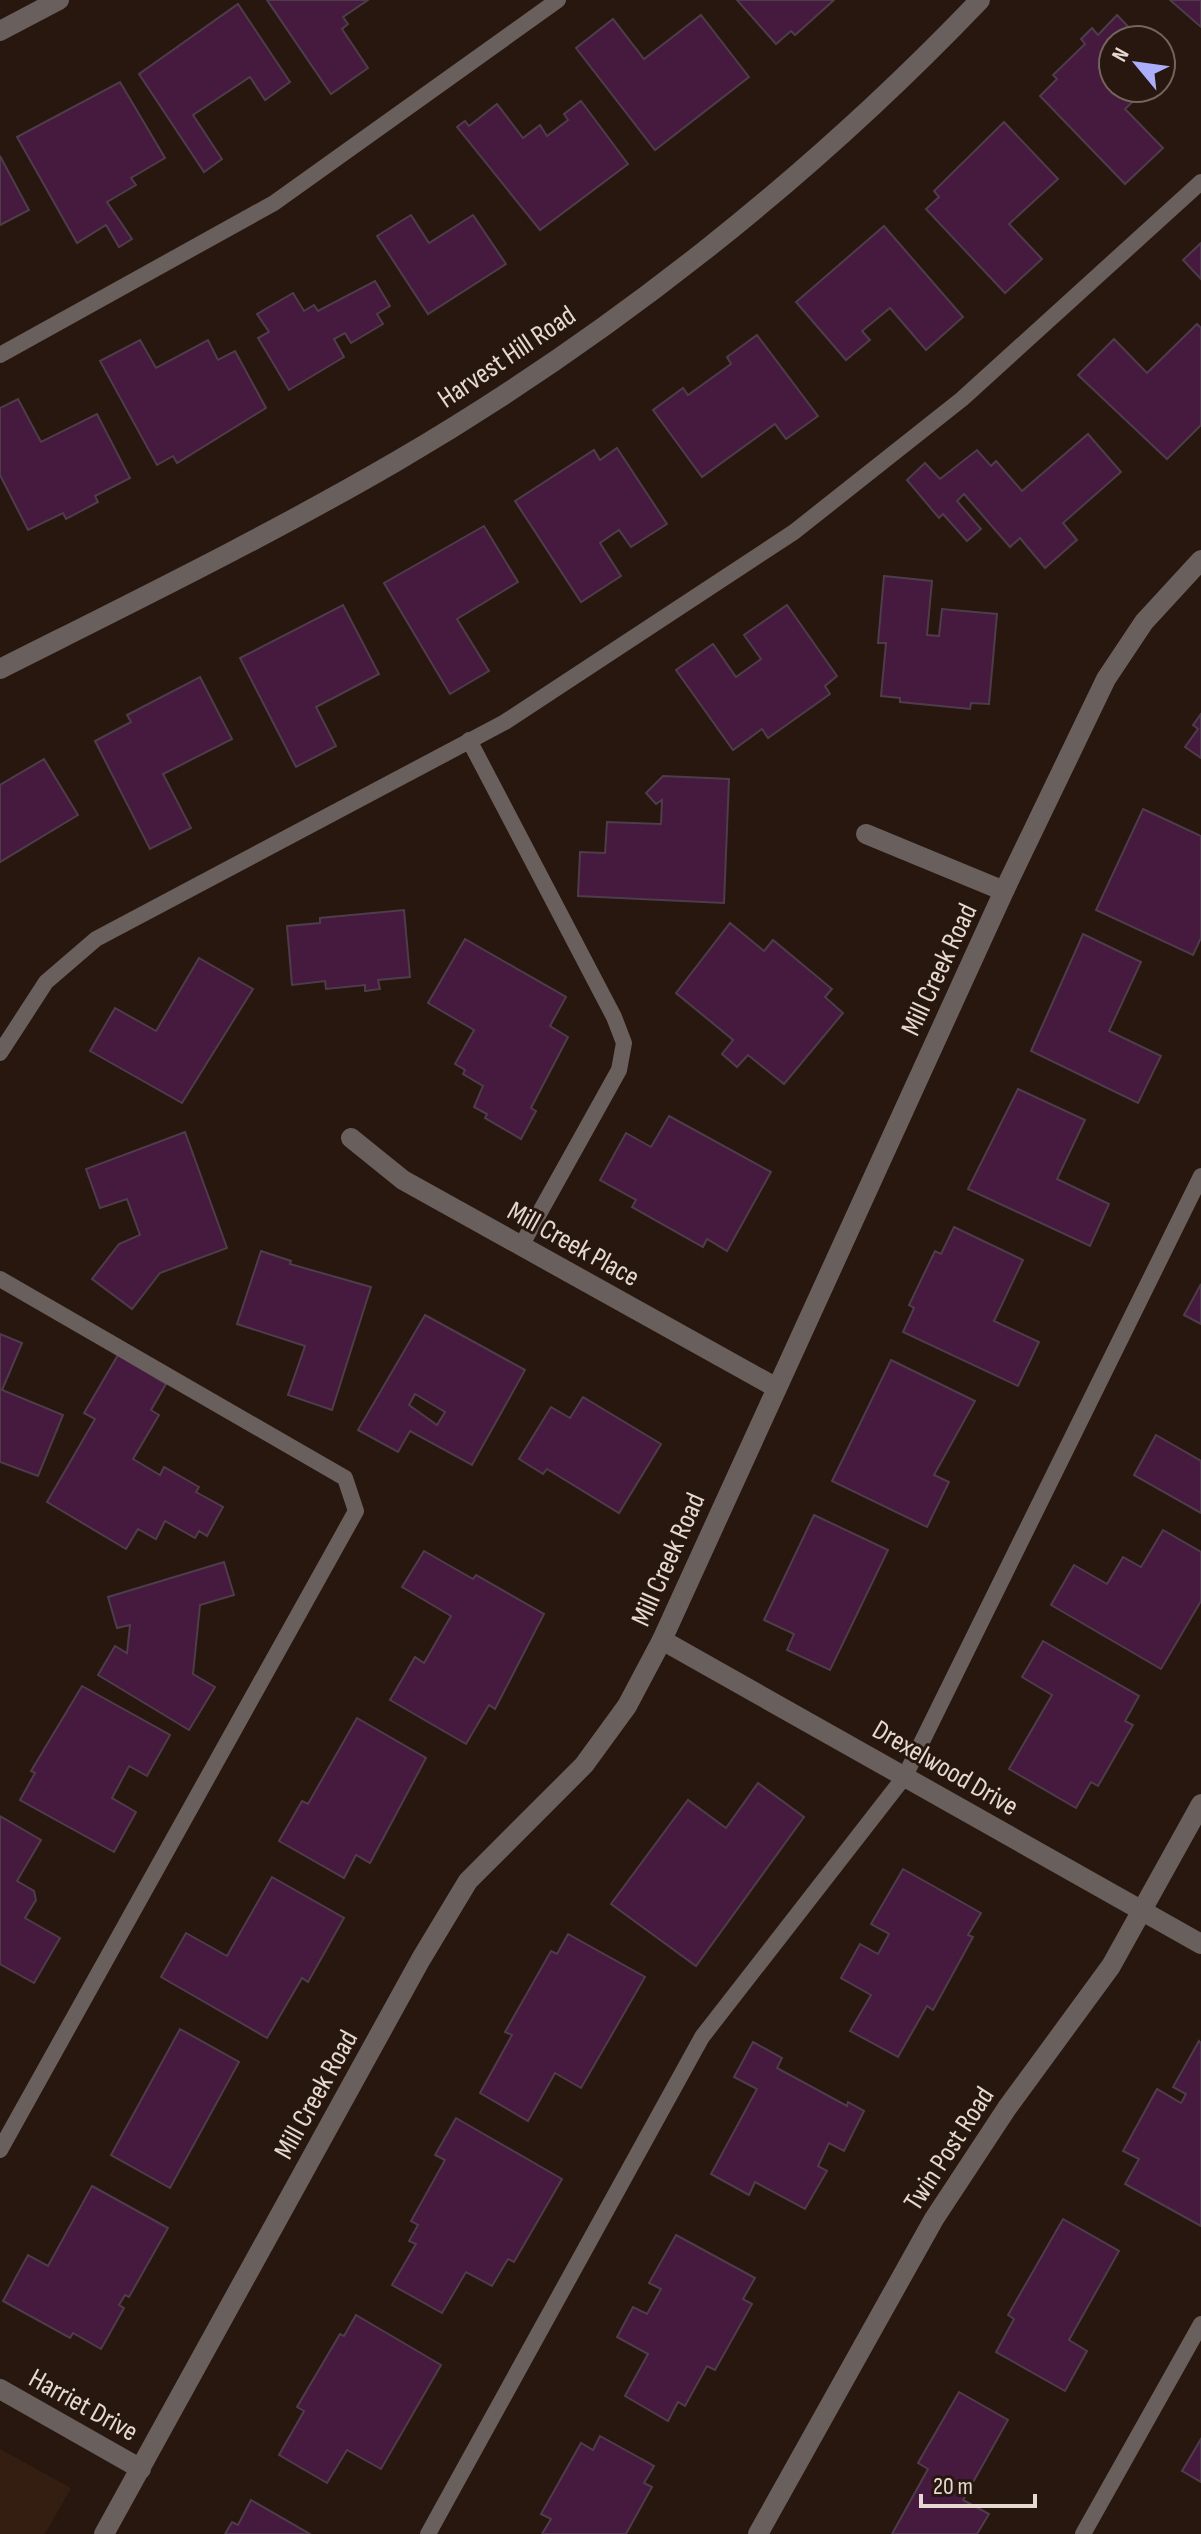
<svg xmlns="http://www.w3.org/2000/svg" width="1201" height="2534" font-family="'Sofia Sans Condensed',sans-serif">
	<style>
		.built { fill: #341d11 }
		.building { fill: #451a3e; stroke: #4d3d4a; stroke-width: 2; fill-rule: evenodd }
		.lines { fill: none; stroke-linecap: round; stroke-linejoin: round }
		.service { stroke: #695f5c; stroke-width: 16 }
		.minor { stroke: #695f5c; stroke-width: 20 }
		.tertiary { stroke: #695f5c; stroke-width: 20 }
		.labels { text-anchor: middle; stroke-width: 6; stroke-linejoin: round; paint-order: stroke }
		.street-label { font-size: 28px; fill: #e5d9d2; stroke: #27170e }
	</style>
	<rect width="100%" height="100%" fill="#27170e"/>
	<path class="built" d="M0 2449 71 2488 45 2534H0Z"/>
	<g class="building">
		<path d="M267 0H368L343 17 348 24 342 29 368 68 331 94Z"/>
		<path d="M737 0H834L795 35 791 31 776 44Z"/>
		<path d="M1170 0H1201V27Z"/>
		<path d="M238 4 290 82 265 100 250 77 193 115 222 159 204 172 139 74Z"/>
		<path d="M701 15 749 77 655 150 576 48 613 19 644 59Z"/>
		<path d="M1117 15 1141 40H1113V88H1147L1125 109 1163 148 1125 184 1040 96 1057 79 1053 75 1085 44 1081 39 1092 28 1098 35Z"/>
		<path d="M120 82 165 158 131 178 136 185 107 202 132 239 119 247 106 225 77 243 17 137Z"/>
		<path d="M581 101 628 164 540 230 457 127 465 121 469 126 497 104 523 138 540 125 547 136 568 120 564 114Z"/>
		<path d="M1004 122 1058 179 1009 224 1042 259 1005 293 926 209 939 197 934 191Z"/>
		<path d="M0 156 29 210 0 225Z"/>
		<path d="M411 215 429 243 473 215 506 264 428 314 377 236Z"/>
		<path d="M884 226 963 317 926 350 890 308 862 331 870 340 846 360 796 302Z"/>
		<path d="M1201 243V279L1183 260Z"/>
		<path d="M375 281 390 306 377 314 383 324 351 343 345 333 334 339 344 357 289 390 258 338 269 332 257 314 293 293 304 311 314 305 318 311Z"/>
		<path d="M1197 324 1201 328V425L1167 459 1078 375 1114 339 1147 373Z"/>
		<path d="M757 335 818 416 786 439 775 424 702 477 653 410 683 388 688 395 731 364 727 357Z"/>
		<path d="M140 340 156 368 208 340 218 360 235 351 266 408 177 463 173 456 157 465 100 361Z"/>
		<path d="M18 399 41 442 97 414 130 478 95 496 98 502 66 519 63 513 28 530 0 475V408Z"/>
		<path d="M1088 434 1121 472 1063 523 1077 540 1045 568 1020 538 1010 547 964 494 957 501 981 529 967 541 943 514 939 518 907 480 925 463 940 479 977 450 991 466 996 461 1022 491Z"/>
		<path d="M617 448 667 524 631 547 619 530 600 543 621 576 581 602 515 501 594 450 600 460Z"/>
		<path d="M484 526 518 582 457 619 489 671 450 694 384 583Z"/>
		<path d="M884 576 932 581 927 635 939 636 942 609 997 614 989 704 971 703 970 709 900 702V698L881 696 886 643H878Z"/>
		<path d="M343 605 379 674 316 707 336 746 296 767 240 658Z"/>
		<path d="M787 605 837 676 825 686 830 694 768 738 762 729 733 750 676 670 713 644 736 677 761 659 744 635Z"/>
		<path d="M200 677 232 739 163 774 191 828 150 849 95 741 131 722 127 715Z"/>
		<path d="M1201 714V758L1185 747 1198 729 1193 725Z"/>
		<path d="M44 759 78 815 0 862V785Z"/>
		<path d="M663 776 729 779 724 903 578 896 580 852 605 853 607 822 661 824 662 800 656 804 646 793Z"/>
		<path d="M1143 809 1201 836V938L1193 955 1096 910Z"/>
		<path d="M404 910 410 977 378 980 380 989 365 991V985L326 989 325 981 292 985 287 926 320 923V918Z"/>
		<path d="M730 923 764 951 773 940 832 989 825 997 843 1013 784 1084 748 1055 737 1067 722 1054 733 1040 676 993Z"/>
		<path d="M1083 934 1141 962 1109 1031 1161 1056 1138 1103 1031 1051Z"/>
		<path d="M465 939 566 997 550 1026 568 1037 531 1108 536 1111 521 1139 485 1118 487 1114 474 1107 483 1086 463 1074 465 1070 455 1064 474 1030 428 1003Z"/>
		<path d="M199 958 253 989 182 1103 90 1051 115 1008 156 1031Z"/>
		<path d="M1018 1089 1085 1120 1057 1179 1109 1204 1090 1246 968 1189Z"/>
		<path d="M669 1116 771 1172 727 1251 707 1239 703 1247 632 1207 636 1200 600 1180 626 1133 651 1147Z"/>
		<path d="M185 1132 227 1248 160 1273 132 1309 92 1279 119 1244 140 1235 127 1199 100 1208 86 1169Z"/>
		<path d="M954 1227 1023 1260 994 1321 1039 1342 1018 1386 903 1332 914 1308 909 1305 935 1251 941 1254Z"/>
		<path d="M261 1251 291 1261 290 1264 371 1287 332 1410 288 1395 305 1346 237 1324Z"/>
		<path d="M1201 1284V1324L1184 1315Z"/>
		<path d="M425 1315 525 1370 472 1465 410 1431 398 1452 358 1430ZM415 1394 445 1412 437 1425 409 1405Z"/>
		<path d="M0 1334 22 1343 2 1390 63 1415 38 1476 0 1462Z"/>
		<path d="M118 1355 166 1384 151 1410 159 1415 133 1459 160 1475 164 1467 199 1487 196 1492 223 1507 207 1536 199 1531 195 1538 165 1521 156 1539 138 1529 126 1549 47 1502 95 1419 84 1413Z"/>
		<path d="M891 1360 975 1401 934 1475 949 1482 927 1527 832 1481Z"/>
		<path d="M583 1397 661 1444 619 1513 547 1469 543 1474 519 1459 551 1407 570 1418Z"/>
		<path d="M1156 1435 1201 1461V1513L1134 1475Z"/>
		<path d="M814 1515 888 1550 830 1670 787 1650 794 1634 764 1620Z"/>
		<path d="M1163 1530 1201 1552V1601L1161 1669 1051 1605 1074 1565 1107 1584 1123 1557 1141 1567Z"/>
		<path d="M424 1551 473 1579 476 1575 544 1614 495 1709 489 1705 466 1744 390 1700 415 1657 424 1663 451 1616 402 1587Z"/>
		<path d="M224 1562 234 1595 200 1605 193 1674 215 1687 189 1730 98 1675 115 1646 127 1653 130 1625 117 1628 108 1597Z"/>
		<path d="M1043 1641 1139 1696 1125 1721 1133 1725 1098 1786 1091 1782 1076 1808 1009 1769 1052 1695 1022 1677Z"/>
		<path d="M82 1686 170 1735 147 1776 129 1766 112 1798 136 1812 114 1852 20 1800 35 1773 31 1771Z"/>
		<path d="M357 1718 426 1758 370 1863 356 1855 344 1878 279 1841 302 1801 308 1804Z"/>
		<path d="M758 1783 804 1817 696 1966 611 1904 688 1800 726 1828Z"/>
		<path d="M0 1816 41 1840 17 1881 34 1891 36 1900 25 1918 60 1938 34 1983 0 1964Z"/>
		<path d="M903 1869 981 1913 968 1935 973 1937 933 2010 927 2006 898 2057 850 2031 871 1995 841 1978 860 1944 878 1954 889 1934 871 1924Z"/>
		<path d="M272 1877 344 1918 308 1982 302 1978 267 2038 161 1977 186 1933 227 1956Z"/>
		<path d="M568 1934 645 1977 581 2088 555 2073 528 2121 480 2093 512 2035 505 2032 551 1951 557 1954Z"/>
		<path d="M180 2029 239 2062 170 2188 111 2155Z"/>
		<path d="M1199 2041 1201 2043V2226L1125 2184 1139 2159 1123 2151 1157 2089 1181 2103 1186 2094 1173 2087Z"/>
		<path d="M753 2042 782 2058 777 2068 847 2106 848 2102 864 2111 844 2151 829 2143 818 2166 827 2171 805 2209 755 2182 749 2195 711 2174 757 2089 734 2077Z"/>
		<path d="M456 2118 562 2179 514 2262 508 2259 492 2286 466 2272 442 2313 392 2285 416 2244 409 2241 418 2225 411 2221 445 2160 435 2155Z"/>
		<path d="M92 2186 168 2228 129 2297 125 2295 119 2305 124 2308 101 2349 73 2333 70 2338 3 2301 28 2255 48 2266Z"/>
		<path d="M1063 2219 1119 2251 1069 2340 1087 2351 1065 2391 996 2352 1014 2319 1008 2315Z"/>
		<path d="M676 2235 755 2278 743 2299 752 2304 715 2370 707 2366 685 2406 678 2402 668 2421 625 2396 648 2354 617 2337 633 2307 647 2314 661 2289 649 2283Z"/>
		<path d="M356 2315 441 2365 381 2469 347 2450 327 2483 279 2455 304 2411 297 2407 340 2334 344 2336Z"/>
		<path d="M959 2392 1008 2420 963 2500 989 2514 977 2534H892L928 2469 918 2463Z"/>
		<path d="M600 2436 654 2466 644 2483 652 2487 626 2534H542L551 2519 541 2514 581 2443 593 2450Z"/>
		<path d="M1201 2439V2482L1182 2471Z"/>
		<path d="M251 2500 310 2534H225L232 2522 238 2525Z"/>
	</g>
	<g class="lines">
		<g class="service">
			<path d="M0 355 274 203 558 0"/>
			<path d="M469 740 614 1017 624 1043 619 1070 521 1246"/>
			<path d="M0 1053 46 982 96 939 505 722 794 532 962 399 1201 182"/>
			<path d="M0 1279 345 1478 356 1511 0 2150"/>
			<path d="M428 2534 702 2037 905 1776 1201 1176"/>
			<path d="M1083 2534 1201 2324"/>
		</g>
		<g class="minor">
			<path d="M0 31 59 0"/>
			<path d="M866 834 1004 891"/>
			<path d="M351 1138 403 1180 775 1387"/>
			<path d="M662 1640 1201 1944"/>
			<path d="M0 2389 141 2469"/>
			<path d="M104 2534 421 1959 468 1881 584 1765 627 1706 662 1640 1004 891 1106 679 1144 622 1201 560"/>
			<path d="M758 2534 934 2219 1007 2108 1111 1966 1201 1804"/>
		</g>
		<path class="tertiary" d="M0 669C133 602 268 536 397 461 609 337 810 178 980 0"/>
	</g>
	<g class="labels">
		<g class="street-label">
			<text transform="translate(506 356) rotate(-34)" y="10">Harvest Hill Road</text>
			<text transform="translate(938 969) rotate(-65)" y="10">Mill Creek Road</text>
			<text transform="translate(574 1243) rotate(29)" y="10">Mill Creek Place</text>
			<text transform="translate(667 1559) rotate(-66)" y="10">Mill Creek Road</text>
			<text transform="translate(946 1767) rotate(30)" y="10">Drexelwood Drive</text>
			<text transform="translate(315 2094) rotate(-61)" y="10">Mill Creek Road</text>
			<text transform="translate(948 2148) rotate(-57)" y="10">Twin Post Road</text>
			<text transform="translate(84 2404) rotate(29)" y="10">Harriet Drive</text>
		</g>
	</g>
	<g transform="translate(1137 64) rotate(299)"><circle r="38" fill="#27170e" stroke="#73655c" stroke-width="2"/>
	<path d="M0-6L14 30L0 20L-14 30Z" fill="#abaffb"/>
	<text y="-12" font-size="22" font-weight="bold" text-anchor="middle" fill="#e5d9d2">N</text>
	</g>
	<path d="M921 2494v12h114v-12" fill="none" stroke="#e5d9d2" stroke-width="4"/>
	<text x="933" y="2494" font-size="24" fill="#e5d9d2" stroke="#27170e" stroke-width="6" paint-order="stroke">20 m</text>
</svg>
